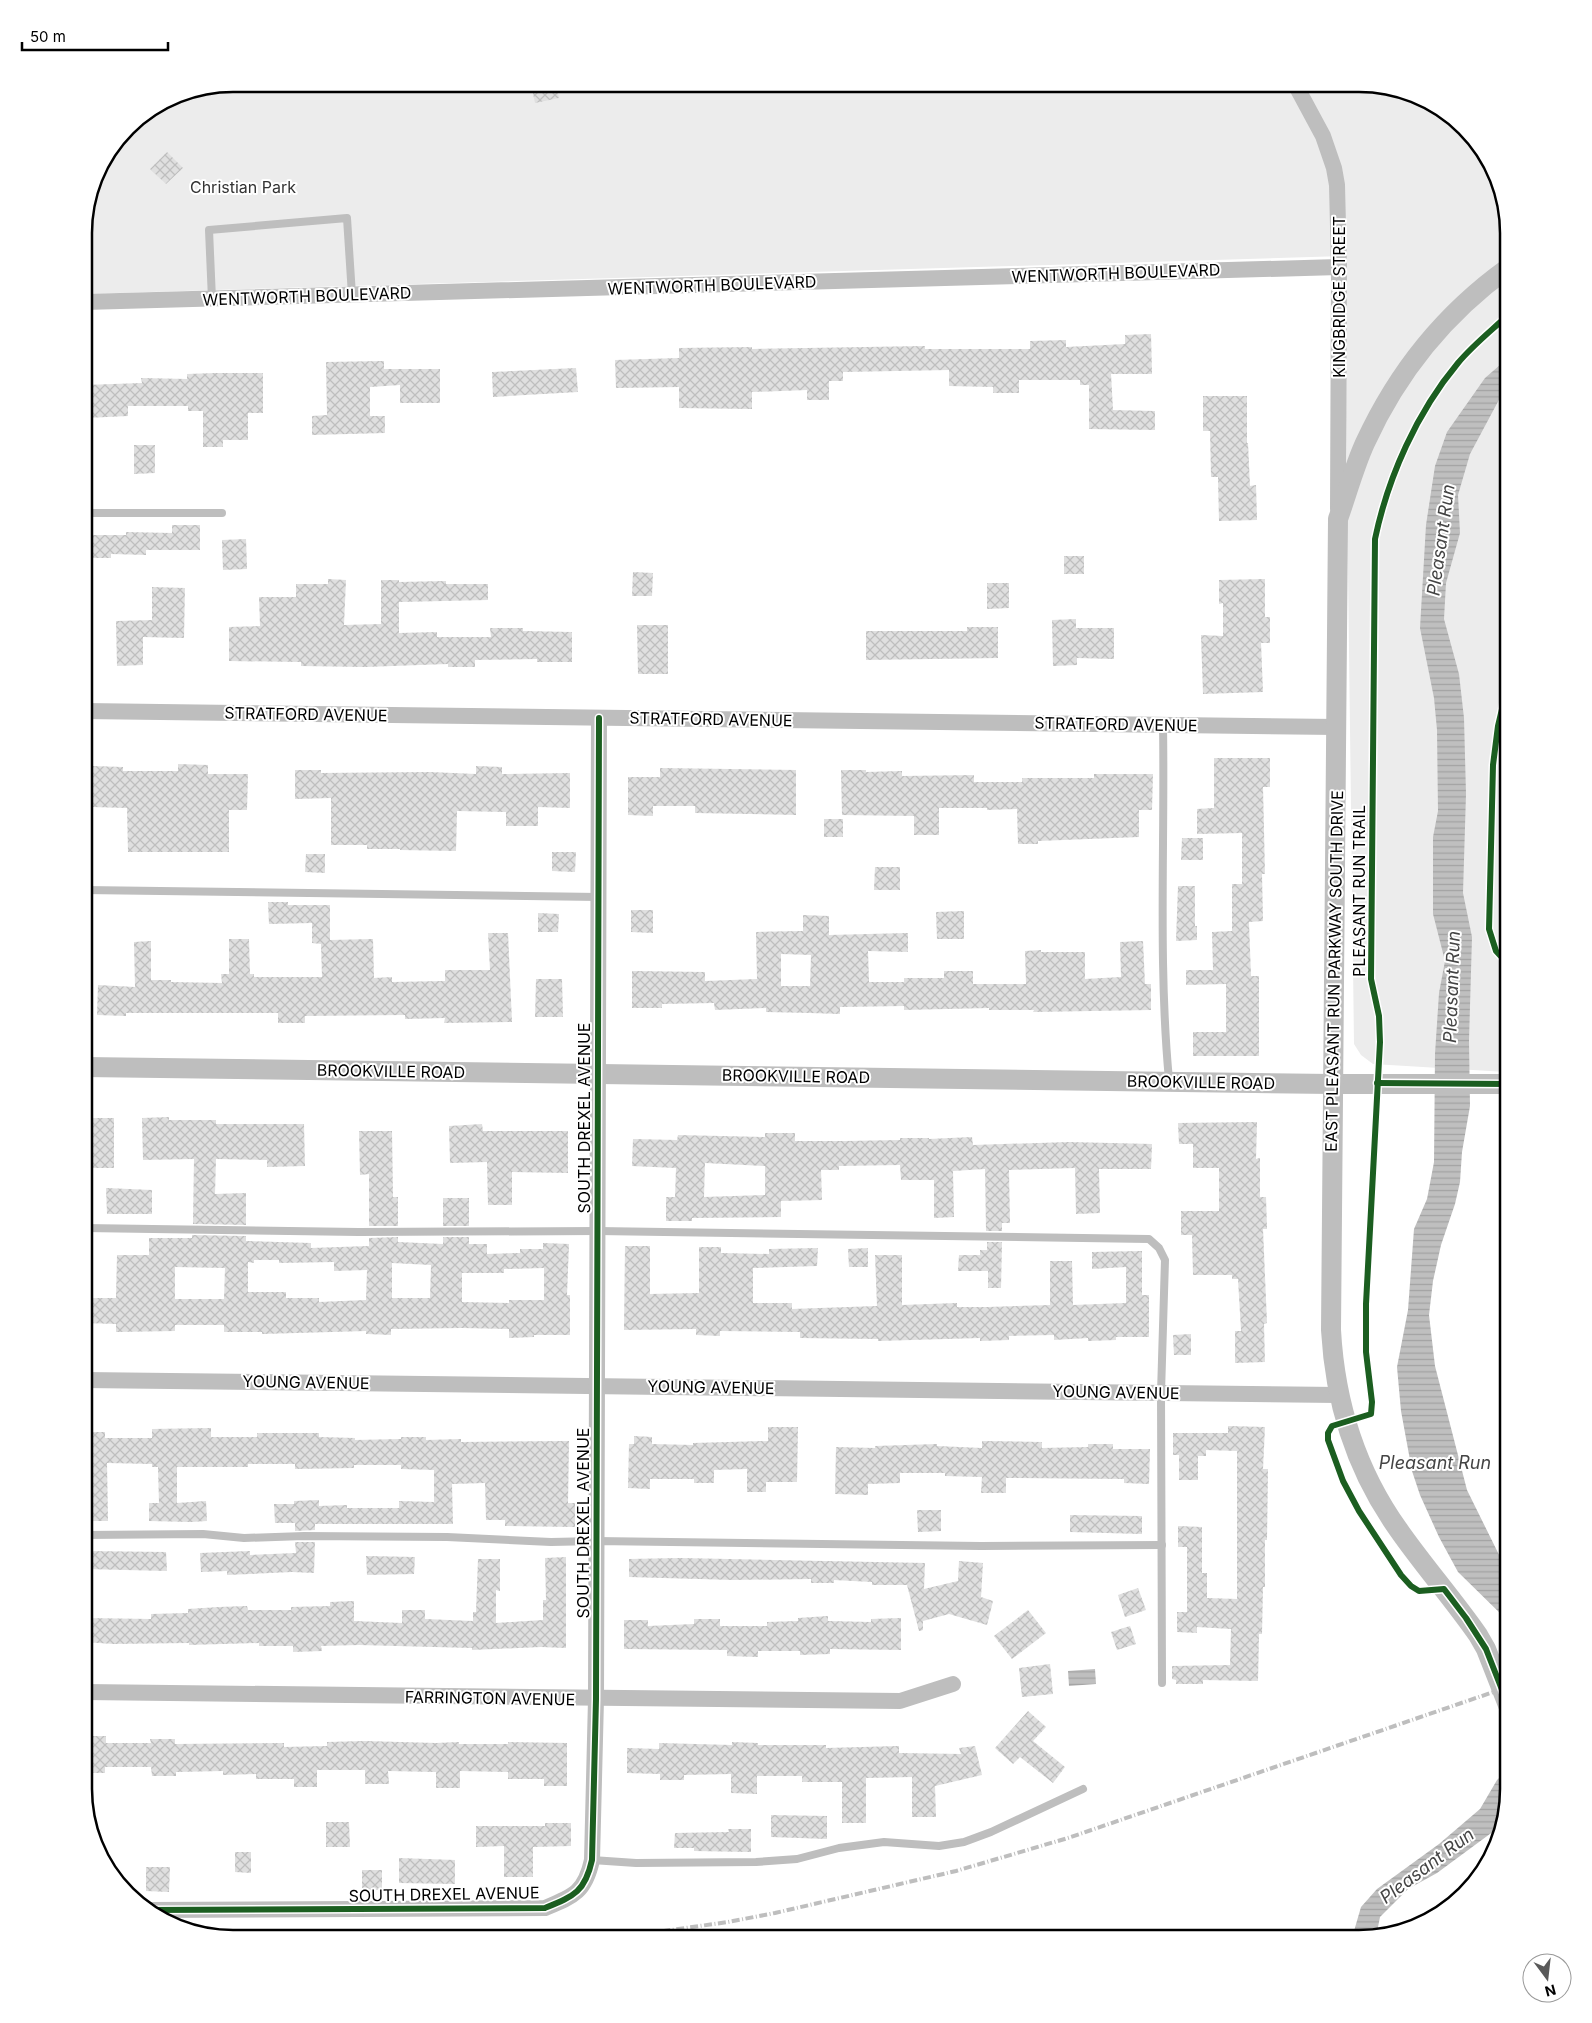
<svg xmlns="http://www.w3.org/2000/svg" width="1592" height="2023" font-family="Inter,sans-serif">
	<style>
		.park { fill: #ececec }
		.water { fill: url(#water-rules) }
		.building { fill: url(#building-cross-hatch); fill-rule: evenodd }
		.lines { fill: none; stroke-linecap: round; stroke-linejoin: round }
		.service { stroke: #bebebe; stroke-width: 8 }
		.minor { stroke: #bebebe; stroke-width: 16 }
		.tertiary { stroke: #bebebe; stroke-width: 20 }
		.rail { stroke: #bebebe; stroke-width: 4; stroke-dasharray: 8 2.5 1 2.5; stroke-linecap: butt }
		.cycleway-casing { stroke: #fff; stroke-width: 9 }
		.cycleway { stroke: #1b5e20; stroke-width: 6 }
		.labels { text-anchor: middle; stroke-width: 4; stroke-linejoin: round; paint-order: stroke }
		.park-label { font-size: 16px; fill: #333; stroke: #fff }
		.street-label { font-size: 16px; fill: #000; stroke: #fff }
		.water-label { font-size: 18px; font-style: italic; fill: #444; stroke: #fff }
		.rim { fill: none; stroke: #000; stroke-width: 2.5 }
	</style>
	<defs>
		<pattern id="water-rules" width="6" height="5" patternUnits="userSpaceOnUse" patternTransform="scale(1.25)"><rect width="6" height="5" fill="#bfbfbf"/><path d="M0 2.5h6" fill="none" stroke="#a2a2a2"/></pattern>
		<pattern id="building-cross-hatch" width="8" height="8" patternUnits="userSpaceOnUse" patternTransform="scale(1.25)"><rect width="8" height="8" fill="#dfdfdf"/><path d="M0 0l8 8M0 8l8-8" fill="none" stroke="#bebebe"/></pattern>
	</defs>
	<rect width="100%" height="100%" fill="#fff"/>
	<path class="park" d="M233 84H1368L1433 104 1483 150 1503 194 1508 233V1025L1506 1072 1373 1064 1361 1055 1354 1044 1344 256 84 294V223L99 167 134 121 176 95Z"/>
	<g class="water">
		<path d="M1508 358V390L1501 396 1470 454 1458 495 1460 533 1446 583 1444 619 1459 674 1464 718 1466 794 1463 893 1472 937 1469 1041 1470 1106 1462 1152 1460 1182 1455 1204 1441 1245 1433 1281 1429 1315 1435 1366 1467 1490 1508 1573V1621L1458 1572 1439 1537 1420 1495 1412 1471 1401 1411 1397 1367 1408 1310 1414 1229 1427 1199 1434 1162 1435 1054 1439 993 1445 961 1433 914V837L1438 811 1437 730 1434 698 1420 628 1426 525 1435 466 1447 432 1485 378Z"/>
		<path d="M1095 1669 1096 1684 1069 1686 1068 1671Z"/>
		<path d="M1508 1770V1790L1498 1828 1437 1873 1408 1889 1380 1917 1376 1937 1347 1939 1354 1931 1361 1907 1377 1889 1439 1844 1480 1809 1497 1780Z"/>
	</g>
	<g class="building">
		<path d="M531 84H556L559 98 535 103Z"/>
		<path d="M167 152 183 168 166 184 150 169Z"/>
		<path d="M1151 334 1152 374H1111L1113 410 1155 411V430L1089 429V385H1080V380H1019V393H993V387L949 386V370L843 372V381H829V400H807V390L752 392V409L679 408V387L616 388 615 360 679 358V348L752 347V349L925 346V349H1030V341L1066 340V347L1125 344V335Z"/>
		<path d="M384 361V369H440V403H400V385L370 387V416H385V433L312 435V416L327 415 326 362Z"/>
		<path d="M576 368 578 392 493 397 492 372Z"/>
		<path d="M216 373H263V413H248V440H223V447H203V411H188V406H128V416L86 418 85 385 142 383 141 378 187 379V374Z"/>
		<path d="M1203 396H1247V443H1248L1250 486 1256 485 1257 520 1219 521 1218 477H1211L1210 431H1203Z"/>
		<path d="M134 445H155V473L134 474Z"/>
		<path d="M172 525H200V550H146V555L111 554V558H88V535H126V532L172 533Z"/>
		<path d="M246 539 247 569 223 570 222 540Z"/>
		<rect x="1064" y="556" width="20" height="18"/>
		<path d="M633 572 653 573 652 596H632Z"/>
		<path d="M328 579 346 580 344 625 381 624V580H399V582L446 581V584H488V600L399 602V633L437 632V637H491L490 628H523V631L572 632V662H537V659L475 660V667H448V664L365 667 301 666V662L229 661V627L260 626 259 597H296V584H328Z"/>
		<path d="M1265 579V617H1270V643H1261L1263 692 1203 694 1201 635 1223 636V603L1219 604V580Z"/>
		<path d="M987 583H1009V608L987 609Z"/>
		<path d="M152 587 185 588 184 638 143 637V665L117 666 116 621 152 620Z"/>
		<path d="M1076 619V628H1114V659L1077 658V665L1053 666 1052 620Z"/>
		<path d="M637 625H668V674H638Z"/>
		<path d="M967 627H998V658L866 660V631H967Z"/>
		<path d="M1214 758H1270V787H1263L1265 874H1262L1263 921 1249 922 1251 976H1259V1056H1193V1032H1226V984L1186 985V970H1213L1212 932 1232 931V884H1242V833L1197 834V809L1214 808Z"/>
		<path d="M178 764 208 765V774H248L247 810H229V852H128L127 808 92 807 93 766 123 767V771H178Z"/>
		<path d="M476 766 502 767V774L570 773V808L538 807V826H506V812L457 811 456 851 400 850V849H367V845H331V798L295 799V770H321V773L430 772 476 774Z"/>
		<path d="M660 768 796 770V815L695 813V806H653V816L628 815V777H660Z"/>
		<path d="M841 770H866V772L902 771V776L974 775V782H1022V778H1094V774H1153L1152 810H1139V837L1038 841V844H1018L1017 809 987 810V808H939V835H914V816L842 815Z"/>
		<rect x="824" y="819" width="19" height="18"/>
		<path d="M1182 838H1203V860H1181Z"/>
		<path d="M552 852H576L575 872 552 871Z"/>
		<path d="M306 854H325V873L305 872Z"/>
		<path d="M875 867H900V890H874Z"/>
		<path d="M1178 886H1195V926H1197V940L1176 941Z"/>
		<path d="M268 902H288V905H330V940L373 939 374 978 392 977V982L445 981V970H490L488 933H508L512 1022 444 1023 445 1018 405 1019V1015L305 1016V1023H278V1013H126V1016L97 1015 98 985 135 987 134 942 151 941V980H171V982L222 983 221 974H229V939H249L250 974H254V977H322L321 944 312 943V923L269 924Z"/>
		<path d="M631 910H653V933L631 932Z"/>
		<path d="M964 911V939H937L936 912Z"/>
		<path d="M538 913 559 914 558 932H538Z"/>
		<path d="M803 915 829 916V935L908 933V952L868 951 869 982H904V978H944V971H973V984H1026L1025 951 1041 950V952H1085V979L1121 977 1120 942 1143 941 1145 984H1151V1010L1033 1012 1034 1010H989V1008L904 1010V1006L840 1007V1014L810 1013 766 1012V1008L715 1010 714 1003 662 1004V1008H632V971L705 972V981L757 979 756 932 803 931ZM781 954 811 955 810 986H781Z"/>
		<path d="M536 979H562L563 1017H535Z"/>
		<path d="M169 1117V1120H216V1124H304L305 1166 267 1167V1160L216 1159 215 1194 246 1193V1225L193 1224 194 1159 143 1160 142 1118Z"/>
		<path d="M88 1118H114V1168H87Z"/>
		<path d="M1257 1122 1256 1159 1260 1158V1197H1266L1267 1229H1263L1267 1323 1264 1324 1265 1362 1235 1363V1331H1241L1238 1279H1232V1275H1193L1192 1235H1181V1211H1219V1168H1193V1144H1179L1178 1123Z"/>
		<path d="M482 1124 483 1131H568V1173L512 1172V1205H488L487 1162 450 1163 449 1126Z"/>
		<path d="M359 1131H392L393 1197H398V1226H369V1174L360 1175Z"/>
		<path d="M765 1133H795V1141H845L900 1140V1138H929V1139L972 1137 973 1145 1069 1142 1152 1144 1151 1169H1099L1100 1213 1076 1214 1075 1168 1009 1170 1010 1223H1002V1231H986L985 1169 953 1171 954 1217 934 1218V1180H901L900 1165 839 1166V1170H821L822 1200 781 1201V1217L692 1218V1221H666V1197H675L676 1168 632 1166 633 1139 677 1140 678 1135 765 1137ZM705 1163 765 1166V1195L704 1197Z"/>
		<path d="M106 1188 152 1190V1214H107Z"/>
		<rect x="443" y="1198" width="26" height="28"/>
		<path d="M192 1235 246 1236V1241L311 1243V1248L369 1246V1238L398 1237V1242L443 1244V1237H469V1244H487V1254L520 1253V1249H543V1243L569 1244 567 1295H570V1335H534V1337L509 1338V1329L462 1328 391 1329V1335L366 1334V1331L262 1334V1332H224V1325H175V1331L116 1332V1324L84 1323V1298H116L117 1255H149V1238H192ZM254 1260H279V1263L334 1262V1271L367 1270 366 1300 319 1302V1298H286V1292H248V1262L254 1263ZM392 1263 431 1265 430 1298H392ZM175 1267 225 1268 224 1299H175ZM544 1268V1300H509V1303L462 1302V1273H504V1269Z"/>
		<path d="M987 1242H1002L1001 1288H988V1271H958L959 1255H980V1250H987Z"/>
		<path d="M625 1246H650V1294L699 1293V1247H721V1253L769 1254V1249L818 1248 817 1266 753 1268V1303H792V1309L877 1306 875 1255H902V1305L957 1303V1307H988L1050 1305V1261H1072L1073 1305 1126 1303V1267L1092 1269V1252L1142 1251V1295H1149V1337H1116V1340L1088 1341V1338L1054 1340V1335L1009 1336V1340L980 1341V1338L878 1341V1339L800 1338V1332L720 1331V1336L696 1335V1329L624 1330Z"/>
		<path d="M868 1248V1267H849L848 1249Z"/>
		<path d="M1191 1334V1355H1174L1173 1335Z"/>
		<path d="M1228 1426 1265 1427 1263 1469H1268L1267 1540H1265V1587H1263L1262 1634H1259L1258 1681 1203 1680V1684H1176V1680L1172 1679V1666L1230 1665 1231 1629 1197 1627V1633L1177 1632V1612H1187V1547H1178V1526L1202 1527V1573H1207V1598L1237 1599V1451L1206 1450V1456H1198V1480H1179V1455H1173V1433H1228Z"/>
		<path d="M768 1427H798L797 1482H766V1492H747V1469L714 1470V1483H694V1479H650V1489L628 1488 629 1444H634V1436L652 1437V1444L693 1445V1443L768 1441Z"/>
		<path d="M211 1428V1437H257V1433H319V1437L355 1438V1440L401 1439V1437H426V1440L461 1439V1442L569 1441 568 1503H575V1527L505 1526V1520H486L485 1483 452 1484 453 1524H315V1530L295 1531V1523H275L274 1504H294V1501L319 1500V1506L347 1505V1508H399V1501L434 1502V1470L401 1469V1465H354V1468L295 1469V1464H248V1467H177V1503L206 1501 207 1521 191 1522 149 1521V1503H159L158 1467H152V1464L107 1463 108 1521H85L84 1432H105V1438H152V1429Z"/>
		<path d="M982 1441 1042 1442V1448L1088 1447V1444H1113V1449H1150L1149 1484 1124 1483V1479L1006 1478V1493H981L982 1477 945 1476V1473H900V1483L868 1484V1495L835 1494 836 1447 875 1448V1446L937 1444V1446L982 1448Z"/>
		<path d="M917 1510H941V1531L918 1532Z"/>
		<path d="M1070 1515 1142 1516V1534L1070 1532Z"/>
		<path d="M295 1542H315L314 1573 292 1572 227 1575V1571L201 1572 200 1553 250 1551V1555L296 1553Z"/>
		<path d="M84 1551 166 1552 167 1571 84 1569Z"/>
		<path d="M366 1556 415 1557 414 1574 367 1575Z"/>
		<path d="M566 1557V1648L541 1647 472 1650V1648L359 1645 321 1646 322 1651 293 1652V1646H259V1643L189 1645V1643L113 1644 84 1642V1618L151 1619V1614L188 1613V1609L219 1607 247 1606 248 1610H291V1607L330 1606V1602L354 1601V1621L402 1623V1610H425V1619L473 1621V1612H476L478 1559H500V1591L496 1590V1623L543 1620V1600H546L545 1558Z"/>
		<path d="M680 1558 925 1563 924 1589 958 1581 959 1561 983 1563 981 1597 993 1601 987 1625 949 1614 923 1621V1630L919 1631 907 1585H872V1582L834 1580V1583H811V1579L733 1580 629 1577V1559Z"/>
		<path d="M1138 1588 1146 1610 1125 1617 1118 1595Z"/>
		<path d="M1028 1610 1046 1633 1012 1659 994 1636Z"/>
		<path d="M828 1616V1621L871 1622V1619L901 1618V1650L830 1649V1654L800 1655V1651H758V1657L727 1656V1650L624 1649V1620H648V1626L694 1624V1619H720V1626H767V1622L798 1621V1618Z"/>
		<path d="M1130 1626 1136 1644 1117 1650 1111 1632Z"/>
		<path d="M1050 1664 1053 1694 1022 1697 1019 1668Z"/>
		<path d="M1028 1711 1046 1727 1033 1741 1065 1767 1053 1783 1020 1757 1013 1764 995 1748Z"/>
		<path d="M84 1736H106V1743H151L150 1739H175V1744L284 1743V1747L327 1746V1742L365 1741 436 1743 459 1742V1744H508V1742L567 1743V1786H544V1779H508V1772L460 1771V1788H436V1772L388 1771 389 1784H365V1770H317V1787H294V1779H256V1774L223 1775V1771L176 1772V1776H152L151 1767H105V1773H84Z"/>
		<path d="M732 1742 758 1743V1745H826V1748L899 1746V1753L961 1754 959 1748 975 1746 982 1775 935 1786 936 1817H912V1777L866 1778V1823H842V1782H802V1776H757V1794L731 1793V1774L684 1775V1780H660V1774L627 1773V1748L659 1749V1743L732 1745Z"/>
		<path d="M771 1815 827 1816V1839L771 1837Z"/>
		<path d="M326 1822H349L350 1847H326Z"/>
		<path d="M545 1823H571V1846L533 1847V1877H504V1846L476 1847V1826H545Z"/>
		<path d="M728 1829H751V1852L694 1851V1848H674L675 1833 729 1832Z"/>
		<path d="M235 1852H251V1873L235 1872Z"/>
		<path d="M399 1858 455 1860V1884L399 1883Z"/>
		<path d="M146 1867H170L169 1892 146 1891Z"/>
		<rect x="362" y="1870" width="20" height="20"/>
	</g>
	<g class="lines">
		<g class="service">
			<path d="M212 299 209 230 347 218 352 295"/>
			<path d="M84 513H222"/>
			<path d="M1163 725C1165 844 1158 962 1169 1080"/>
			<path d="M84 890 599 897"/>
			<path d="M84 1228 359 1232 598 1231 1149 1239 1159 1248 1165 1260 1161 1393 1162 1683"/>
			<path d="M84 1535 203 1534 244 1538 304 1536 447 1537 551 1542 596 1541 981 1546 1162 1545"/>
			<path d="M592 1860 636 1863 756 1862 797 1859 839 1848 884 1842 939 1846 964 1842 991 1832 1083 1789"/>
		</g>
		<g class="minor">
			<path d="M1295 84 1323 136 1334 168 1337 185 1339 267 1338 509"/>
			<path d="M84 302 1339 267"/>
			<path d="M84 711 1337 727"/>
			<path d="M84 1380 1338 1395"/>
			<path d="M84 1692 900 1701 953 1684"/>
			<path d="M149 1910 545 1908C574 1896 585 1892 592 1860L596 1699 599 718"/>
		</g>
		<g class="tertiary">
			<path d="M84 1067 1332 1084H1508"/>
			<path d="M1508 1705 1486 1649 1478 1635C1453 1599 1423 1565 1398 1529 1356 1470 1335 1402 1331 1330L1338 519C1347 494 1354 467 1365 443 1398 371 1444 314 1508 268"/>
		</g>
		<path class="rail" d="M607 1939 728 1922 775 1913 956 1871 1068 1838 1508 1687"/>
		<g class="cycleway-casing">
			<g id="cycleway">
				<path d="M1508 964 1496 951 1489 929 1493 765 1498 726 1508 684"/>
				<path d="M1377 1083 1508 1084"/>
				<path d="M1508 1705 1486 1649 1466 1618 1444 1589 1419 1591 1411 1586 1401 1575 1359 1511 1343 1481 1328 1440V1433L1332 1426 1371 1414 1372 1402 1366 1352V1304L1380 1042 1379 1016 1371 979 1375 539C1388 477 1417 412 1458 363 1473 345 1491 331 1508 315"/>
				<path d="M149 1910 545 1908C574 1896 585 1892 592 1860L596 1699 599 718"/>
			</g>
		</g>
		<use href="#cycleway" class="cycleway"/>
	</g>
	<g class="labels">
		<g class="park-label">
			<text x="243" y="193">Christian Park</text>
		</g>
		<g class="street-label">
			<text transform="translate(1116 273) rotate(-2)" y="6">WENTWORTH BOULEVARD</text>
			<text transform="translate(712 285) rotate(-2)" y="6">WENTWORTH BOULEVARD</text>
			<text transform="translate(307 296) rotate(-2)" y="6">WENTWORTH BOULEVARD</text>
			<text transform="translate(1339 297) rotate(-90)" y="6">KINGBRIDGE STREET</text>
			<text transform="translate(306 714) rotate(1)" y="6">STRATFORD AVENUE</text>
			<text transform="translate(711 719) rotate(1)" y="6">STRATFORD AVENUE</text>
			<text transform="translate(1116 724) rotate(1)" y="6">STRATFORD AVENUE</text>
			<text transform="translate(1359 891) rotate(-90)" y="6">PLEASANT RUN TRAIL</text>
			<text transform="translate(1334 971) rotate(-89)" y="6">EAST PLEASANT RUN PARKWAY SOUTH DRIVE</text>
			<text transform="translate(391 1071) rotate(1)" y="6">BROOKVILLE ROAD</text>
			<text transform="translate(796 1076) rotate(1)" y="6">BROOKVILLE ROAD</text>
			<text transform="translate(1201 1082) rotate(1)" y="6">BROOKVILLE ROAD</text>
			<text transform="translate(584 1118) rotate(-90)" y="6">SOUTH DREXEL AVENUE</text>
			<text transform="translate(306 1382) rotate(1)" y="6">YOUNG AVENUE</text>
			<text transform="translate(711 1387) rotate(1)" y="6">YOUNG AVENUE</text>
			<text transform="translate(1116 1392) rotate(1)" y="6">YOUNG AVENUE</text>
			<text transform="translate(583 1523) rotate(-90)" y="6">SOUTH DREXEL AVENUE</text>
			<text transform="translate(490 1698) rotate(1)" y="6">FARRINGTON AVENUE</text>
			<text transform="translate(444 1894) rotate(-1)" y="6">SOUTH DREXEL AVENUE</text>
		</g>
		<g class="water-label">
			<text transform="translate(1441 540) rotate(-82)" y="6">Pleasant Run</text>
			<text transform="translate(1452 987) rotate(-88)" y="6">Pleasant Run</text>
			<text x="1435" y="1469">Pleasant Run</text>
			<text transform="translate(1427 1866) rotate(-37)" y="6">Pleasant Run</text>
		</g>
	</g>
	<path d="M0 0H1592V2023H0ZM233 92H1359A141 141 0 0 1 1500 233V1789A141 141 0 0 1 1359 1930H233A141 141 0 0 1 92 1789V233A141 141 0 0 1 233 92Z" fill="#fff" fill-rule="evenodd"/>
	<path class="rim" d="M233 92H1359A141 141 0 0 1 1500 233V1789A141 141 0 0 1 1359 1930H233A141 141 0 0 1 92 1789V233A141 141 0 0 1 233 92Z"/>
	<g transform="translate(1547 1978) rotate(165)"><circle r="24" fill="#ffffff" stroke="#999999"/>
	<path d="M0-4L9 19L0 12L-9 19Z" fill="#595959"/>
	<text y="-8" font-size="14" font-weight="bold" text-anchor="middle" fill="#000000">N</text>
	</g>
	<path d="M22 42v8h146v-8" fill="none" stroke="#000000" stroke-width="2.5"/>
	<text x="30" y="42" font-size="15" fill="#000000" stroke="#ffffff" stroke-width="4" paint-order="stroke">50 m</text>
</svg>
